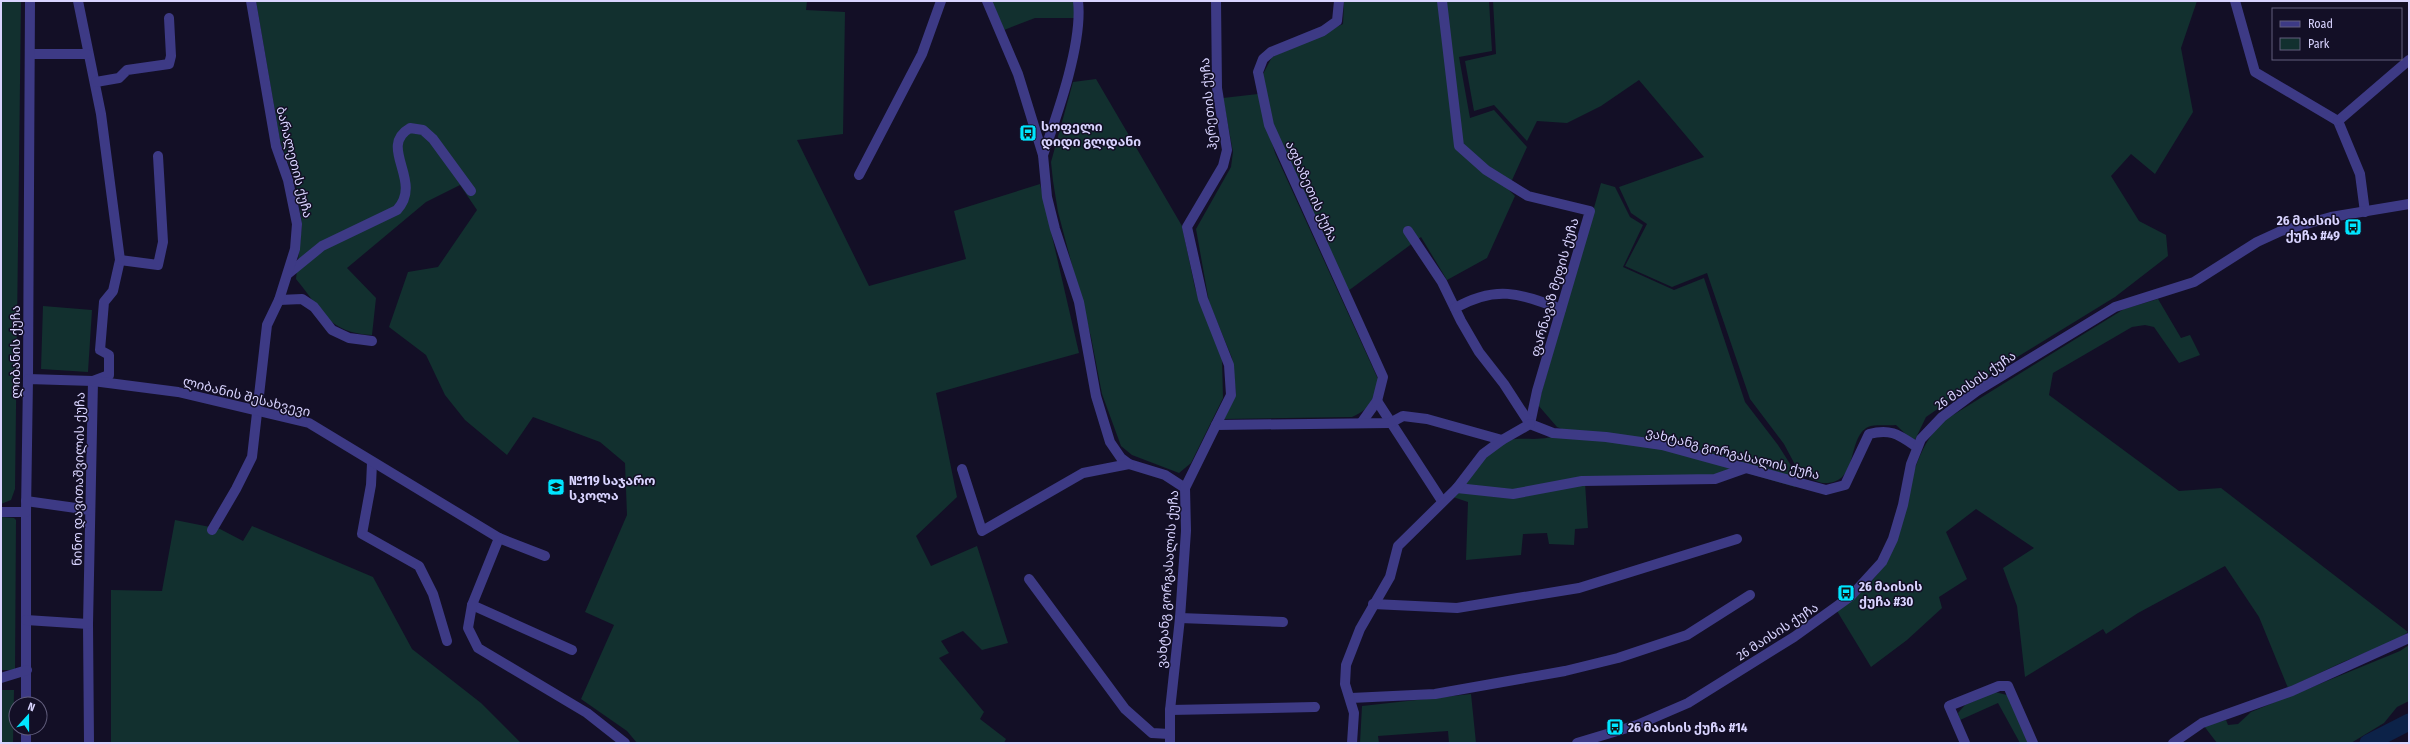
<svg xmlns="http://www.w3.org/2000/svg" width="2410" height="744" font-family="'Fira Sans Condensed','Noto Sans Georgian',sans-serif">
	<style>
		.green { fill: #12302f }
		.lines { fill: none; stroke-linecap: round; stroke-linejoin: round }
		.river { stroke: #0c2248; stroke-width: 17 }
		.minor { stroke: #3d3a85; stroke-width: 10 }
		.tertiary { stroke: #3d3a85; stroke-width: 10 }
		.labels { text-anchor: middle; stroke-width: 3; stroke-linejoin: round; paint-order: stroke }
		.street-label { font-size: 13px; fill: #d9d4ff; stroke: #130f26 }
		.poi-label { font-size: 13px; font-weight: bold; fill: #d9d4ff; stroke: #130f26; text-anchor: start }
	</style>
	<rect width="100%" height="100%" fill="#130f26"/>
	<g class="green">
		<path d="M1 1H21L15 489 11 500 1 504Z"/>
		<path d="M256 1H807L806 10 845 12 843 134 797 140 869 286 966 259 954 211 1040 184 1079 353 936 393 957 497 916 536 931 566 977 546 1008 643 982 650 963 631 941 641 949 653 939 658 984 712 980 719 1006 739 1004 743H637L627 731 581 699 614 625 585 612 627 515 625 463 600 442 533 417 507 455 465 420 445 395 426 355 389 327 408 272 438 267 477 210 460 185 426 202 347 268 376 298 372 335C328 333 322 310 296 279L302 225 296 184 280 141Z"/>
		<path d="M992 1H1075V18H1035L1004 30Z"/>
		<path d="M1344 1H1489L1492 51 1459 57 1470 118 1494 110 1527 147 1508 189 1515 196 1487 258 1447 280 1421 237 1348 291 1273 125 1263 74 1272 57 1343 24Z"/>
		<path d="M1493 1H2197L2181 48 2193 112 2155 174 2131 154 2111 176 2139 221 2166 235 2168 256 2115 297 1978 381 1926 417 1914 442 1896 425C1888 426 1875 424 1868 427 1846 438 1860 485 1823 483 1816 482 1807 477 1800 474L1784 444 1750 399 1707 273 1672 287 1625 266 1647 224 1631 213 1619 187 1704 157 1639 80 1601 106 1567 123 1537 121 1527 141 1494 105 1474 111 1465 61 1496 54Z"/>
		<path d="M1096 79 1182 226 1195 288 1222 359 1223 398 1191 463 1179 473 1132 455 1121 446 1102 394 1091 337 1058 212 1053 181 1051 162 1073 82Z"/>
		<path d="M1258 94 1275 153 1378 379C1373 399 1373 408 1352 417L1224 419 1236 394 1232 358 1209 302 1196 229 1231 167 1233 152 1223 98Z"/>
		<path d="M1601 183 1615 187 1630 217 1643 225 1623 267 1674 290 1704 278 1745 402 1778 445 1799 478 1795 487 1747 473 1585 483 1588 528 1575 529 1574 545 1549 544 1547 533 1523 534 1521 555 1466 560 1468 502 1450 496 1497 444C1519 432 1543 447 1564 430L1557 427 1538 405Z"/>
		<path d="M2158 299 2181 338 2190 335 2200 355 2179 363 2154 327 2145 325 2132 327 2053 373 2049 395 2179 491 2221 488 2408 632 2399 639 2343 662 2288 688 2259 617 2225 566 2138 613 2106 634 2103 629 2025 677 2017 606 2003 568 2034 548 1976 509 1946 532 1967 579 1939 597 1942 608 1907 640 1871 667 1837 611C1858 594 1881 577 1891 551 1908 508 1909 452 1945 420L2124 309Z"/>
		<path d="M43 306 92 310 88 372 41 369Z"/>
		<path d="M1 517 14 518 16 520 15 670H1Z"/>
		<path d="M175 520 220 529 243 541 252 526 373 577 412 649 481 703 521 743H111V590L162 591Z"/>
		<path d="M2409 645V701L2397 707 2384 723 2351 743H2217L2204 726 2226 720 2228 725 2238 724 2251 712 2400 651Z"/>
		<path d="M1 690H14L13 743H1Z"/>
		<path d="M1995 692 2007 695 2029 743H2020L1998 703 1960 720 1958 713 1965 705Z"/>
		<path d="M1471 694 1476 743H1449L1448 731 1378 736 1379 743H1360L1362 706Z"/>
	</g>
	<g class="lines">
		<path class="river" d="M2368 743 2409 722"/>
		<g class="minor">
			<path d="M78 1 101 114 120 260 113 291 104 302 100 350 109 355V375L93 381 88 624 89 743"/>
			<path d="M987 1 1018 74 1043 155 1047 197 1055 229 1079 302 1096 396 1110 442 1121 458 1129 464 1165 475 1185 488"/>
			<path d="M1339 1 1337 21 1323 31 1271 52 1263 59 1258 72 1269 125 1383 377 1377 401 1362 422"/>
			<path d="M1442 1 1459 146 1486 170 1528 196 1590 211 1537 391 1530 424"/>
			<path d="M2235 1 2255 72 2338 121"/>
			<path d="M30 54H87"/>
			<path d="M96 82 119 78 127 70 169 64 171 56 169 18"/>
			<path d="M2338 121 2360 174 2365 212"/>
			<path d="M2338 121 2409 60"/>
			<path d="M1043 155C1057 115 1083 43 1078 1"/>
			<path d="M859 175 922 54 941 1"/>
			<path d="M1408 231 1442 282 1461 321 1479 352 1504 384 1530 424"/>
			<path d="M120 260 158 265 163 242 158 156"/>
			<path d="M289 273 322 246 397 210C424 181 377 147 410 128L423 130 433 139 471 191"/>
			<path d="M279 300 302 299 314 307 332 330 349 338 372 341"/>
			<path d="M1455 308C1496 285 1519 293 1561 309"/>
			<path d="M28 379 30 1"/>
			<path d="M1377 401 1442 501"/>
			<path d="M1530 424 1553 433 1606 437 1662 445 1826 490 1845 485 1869 434C1891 428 1899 435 1917 447"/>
			<path d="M1216 425 1231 395 1229 365 1203 299 1187 227 1223 166 1227 150 1217 88 1216 1"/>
			<path d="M372 463 371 485 362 534 419 566 433 594 447 641"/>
			<path d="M962 469 982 531 1083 473 1129 464"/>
			<path d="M1457 488 1513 494 1582 481 1715 479 1746 468"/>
			<path d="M26 501 90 510"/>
			<path d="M26 512V704"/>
			<path d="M212 530 236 489 252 457 267 325 279 300 295 249 297 224 288 180 276 146 251 1"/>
			<path d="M499 538 545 556"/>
			<path d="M1029 579 1125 709 1152 733 1169 734"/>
			<path d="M1373 604 1457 608 1579 588 1737 539"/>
			<path d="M472 605 572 650"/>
			<path d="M1180 618 1283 622"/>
			<path d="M26 620 88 624"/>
			<path d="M1 678 27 670"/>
			<path d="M1351 698 1435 694 1565 671 1618 658 1687 635 1750 595"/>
			<path d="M1170 710 1315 707"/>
			<path d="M26 743V728"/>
			<path d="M1170 743V710L1180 618 1186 531 1185 488 1216 425 1390 423 1403 416 1427 419 1502 440"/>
			<path d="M1352 743 1354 713 1345 684 1346 665 1360 629 1390 577 1398 546 1457 488 1483 454 1502 440 1530 424"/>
			<path d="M1965 743 1949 706 1999 686H2008L2033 743"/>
			<path d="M2173 743 2202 723 2292 691 2409 638"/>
		</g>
		<g class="tertiary">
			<path d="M1 512H26L28 379 93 381 178 392 309 423 499 538 472 605 468 628 478 648 587 713 625 743"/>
			<path d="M1577 743 1637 725 1688 703 1794 637 1851 596 1882 562 1893 539 1903 505 1911 464 1921 439 1942 417 1977 391 2115 307 2194 282 2257 242 2281 231 2331 217 2409 204"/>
		</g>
	</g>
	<defs>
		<g id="bus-square" transform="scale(0.9)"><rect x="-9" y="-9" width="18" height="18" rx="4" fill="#00e5ff" stroke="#130f26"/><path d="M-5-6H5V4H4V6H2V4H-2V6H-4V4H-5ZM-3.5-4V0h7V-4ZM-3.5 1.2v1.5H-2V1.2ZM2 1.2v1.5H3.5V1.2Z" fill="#111"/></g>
		<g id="school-square" transform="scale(0.9)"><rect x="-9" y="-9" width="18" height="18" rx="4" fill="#00e5ff" stroke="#130f26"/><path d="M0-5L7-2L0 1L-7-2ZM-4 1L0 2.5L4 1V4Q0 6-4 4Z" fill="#111"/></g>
	</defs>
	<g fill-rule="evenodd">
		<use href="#bus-square" x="1028" y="133"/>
		<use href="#bus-square" x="2353" y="227"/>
		<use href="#school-square" x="556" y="487"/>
		<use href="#bus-square" x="1846" y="593"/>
		<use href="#bus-square" x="1615" y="727"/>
	</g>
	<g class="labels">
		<g class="street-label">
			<text transform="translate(1208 104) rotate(-95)" y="5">ჰერეთის ქუჩა</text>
			<text transform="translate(295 162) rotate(76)" y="5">ბარალეთის ქუჩა</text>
			<text transform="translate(1312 191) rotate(66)" y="5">აფხაზეთის ქუჩა</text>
			<text transform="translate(1554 287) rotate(-74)" y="5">ფარნავაზ მეფის ქუჩა</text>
			<text transform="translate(15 352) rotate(-90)" y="5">ლიბანის ქუჩა</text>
			<text transform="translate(1975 380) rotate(-34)" y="5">26 მაისის ქუჩა</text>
			<text transform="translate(247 396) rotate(14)" y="5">ლიბანის შესახვევი</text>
			<text transform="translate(1733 453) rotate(14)" y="5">ვახტანგ გორგასალის ქუჩა</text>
			<text transform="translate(78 479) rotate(-89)" y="5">ნინო დავითაშვილის ქუჩა</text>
			<text transform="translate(1167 579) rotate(-86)" y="5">ვახტანგ გორგასალის ქუჩა</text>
			<text transform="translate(1777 631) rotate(-33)" y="5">26 მაისის ქუჩა</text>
		</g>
		<g class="poi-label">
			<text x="1041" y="131">სოფელი<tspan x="1041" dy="15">დიდი გლდანი</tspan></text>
			<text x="2340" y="225" text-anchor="end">26 მაისის<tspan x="2340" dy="15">ქუჩა #49</tspan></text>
			<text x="569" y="485">№119 საჯარო<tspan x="569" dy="15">სკოლა</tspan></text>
			<text x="1859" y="591">26 მაისის<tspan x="1859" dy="15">ქუჩა #30</tspan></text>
			<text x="1628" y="732">26 მაისის ქუჩა #14</text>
		</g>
	</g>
	<rect width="2410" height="744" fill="none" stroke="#d9d4ff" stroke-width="4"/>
	<rect x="2272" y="8" width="130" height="52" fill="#130f26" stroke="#625e7d"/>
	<rect x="2280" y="21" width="20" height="6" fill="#3d3a85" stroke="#625e7d"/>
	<text x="2308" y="28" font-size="12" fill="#d9d4ff">Road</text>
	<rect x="2280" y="38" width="20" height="12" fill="#12302f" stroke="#625e7d"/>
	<text x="2308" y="48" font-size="12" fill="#d9d4ff">Park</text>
	<g transform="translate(28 716) rotate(21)"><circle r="19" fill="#130f26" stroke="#625e7d"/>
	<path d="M0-3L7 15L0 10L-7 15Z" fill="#00e5ff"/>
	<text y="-6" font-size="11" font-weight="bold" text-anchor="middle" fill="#d9d4ff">N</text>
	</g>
</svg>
